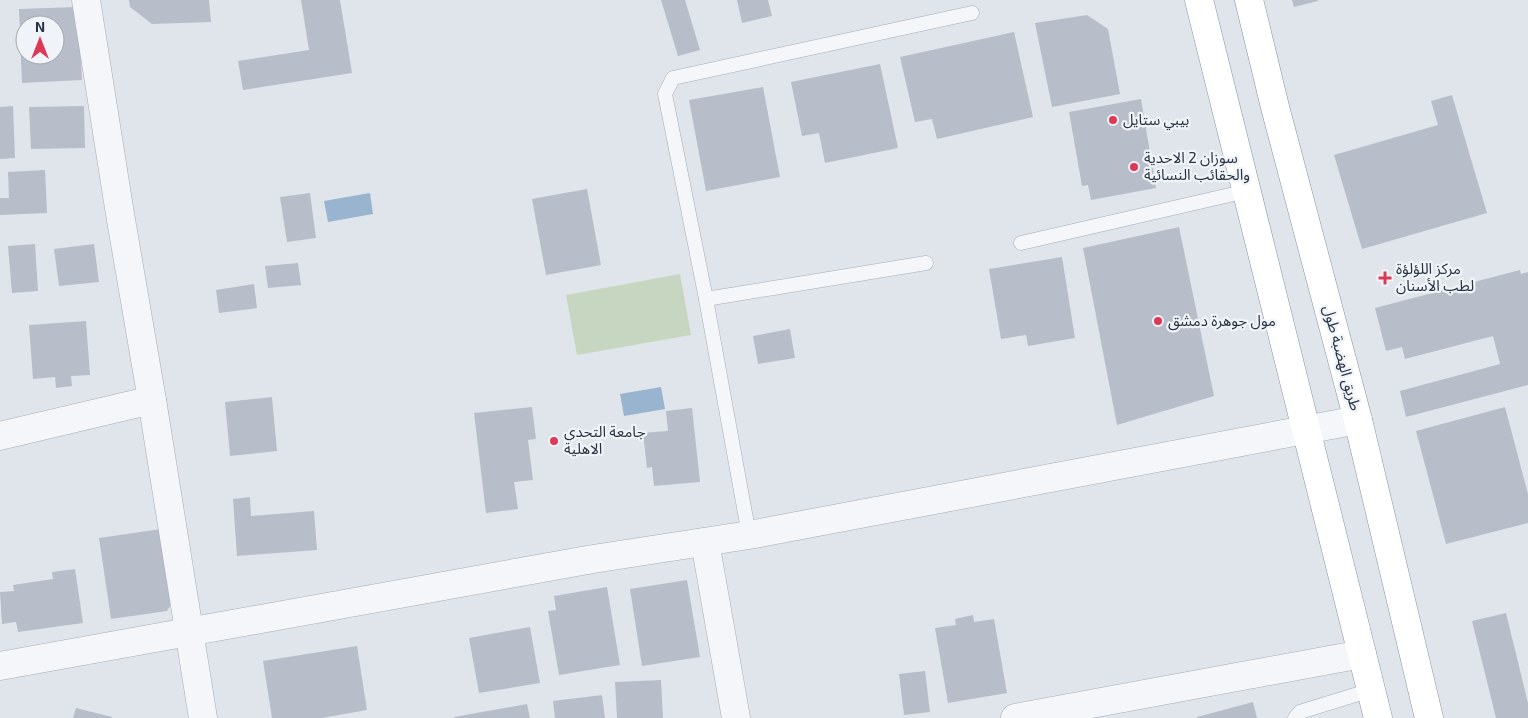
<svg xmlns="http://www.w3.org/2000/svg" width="1528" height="718" font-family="'Exo 2','Noto Sans Arabic',sans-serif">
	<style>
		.green { fill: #c7d6c1 }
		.water { fill: #98b4cf }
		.building { fill: #b7bec9; fill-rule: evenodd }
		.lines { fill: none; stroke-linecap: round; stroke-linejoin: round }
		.lane-casing { stroke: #a5acb6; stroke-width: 15 }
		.street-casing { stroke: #a5acb6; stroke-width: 29 }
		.highway-casing { stroke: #8693a3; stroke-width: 29 }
		.lane { stroke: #f4f6f9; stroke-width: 14 }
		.street { stroke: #f4f6f9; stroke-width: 28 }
		.highway { stroke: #fff; stroke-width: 28 }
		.poi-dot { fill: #dd3857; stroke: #f0f4f8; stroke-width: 2 }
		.labels { text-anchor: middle; stroke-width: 4.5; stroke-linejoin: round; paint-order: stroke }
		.poi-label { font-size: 15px; fill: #273344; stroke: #f0f4f8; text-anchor: start }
		.street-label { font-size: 15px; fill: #273344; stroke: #f0f4f8 }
	</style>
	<rect width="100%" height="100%" fill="#e0e5eb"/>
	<path class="green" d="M680 274 691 335 577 355 566 295Z"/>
	<g class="water">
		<path d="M370 193 373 214 328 222 324 201Z"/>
		<path d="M661 387 665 409 624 416 620 394Z"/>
	</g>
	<g class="building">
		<path d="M129 0H209L211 22 152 24 130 7Z"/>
		<path d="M301 0H340L352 73 243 90 238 61 309 50Z"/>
		<path d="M661 0H685L700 50 678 56Z"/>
		<path d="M737 0H768L772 16 742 23Z"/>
		<path d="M1292 0H1318V1L1294 7Z"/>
		<path d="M78 7 82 80 22 83 19 9ZM25 25H55V55H25Z"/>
		<path d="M1087 15 1108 29 1120 94 1052 107 1035 23Z"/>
		<path d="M1014 32 1033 117 937 139 932 119 915 122 900 57Z"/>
		<path d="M880 64 898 148 825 163 819 133 802 136 791 82Z"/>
		<path d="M763 87 780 177 706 191 689 100Z"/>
		<path d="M1452 95 1487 213 1362 249 1334 155 1438 125 1431 101Z"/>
		<path d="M1141 99 1156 188 1091 200 1088 185 1082 186 1069 112Z"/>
		<path d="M13 106 15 158 0 159V107Z"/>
		<path d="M84 106 85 148 31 149 29 107Z"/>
		<path d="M45 170 47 213 0 215V198H9L8 172Z"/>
		<path d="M587 189 601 265 546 275 532 199Z"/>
		<path d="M310 193 316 238 287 242 280 197Z"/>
		<path d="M1179 227 1214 396 1117 425 1083 248Z"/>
		<path d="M35 244 38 291 12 293 8 246Z"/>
		<path d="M94 244 99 282 59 286 54 249Z"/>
		<path d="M1062 257 1075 338 1028 346 1026 335 1001 339 989 269Z"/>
		<path d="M298 263 301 285 268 288 265 266Z"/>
		<path d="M1520 270 1521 274 1528 272V385L1406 417 1400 391 1500 364 1493 336 1405 359 1402 347 1386 351 1375 308Z"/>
		<path d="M254 284 257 308 219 313 216 290Z"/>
		<path d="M86 321 90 375 71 376 72 386 56 388 55 377 33 379 29 325Z"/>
		<path d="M790 329 795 358 758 364 753 336Z"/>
		<path d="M272 397 277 451 230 456 225 402Z"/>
		<path d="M532 407 536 439 528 440 533 480 514 482 518 509 486 513 474 413Z"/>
		<path d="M1505 407 1528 494V523L1446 544 1416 431Z"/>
		<path d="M692 408 700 482 654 486 652 467 647 468 643 433 668 431 666 411Z"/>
		<path d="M250 497 251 516 314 511 317 550 237 556 233 499Z"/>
		<path d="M168 528 177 595 167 611 111 619 99 538Z"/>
		<path d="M75 569 83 623 18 632 16 622 2 624 0 592 14 591 13 585 53 579 52 572Z"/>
		<path d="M687 580 700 657 642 666 630 589Z"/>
		<path d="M607 587 620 665 559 675 548 611 556 610 554 596Z"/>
		<path d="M1506 613 1528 703V718H1496L1472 621Z"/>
		<path d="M973 615 974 622 994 619 1007 693 948 703 935 628 956 625 955 619Z"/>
		<path d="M530 627 540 683 479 693 469 638Z"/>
		<path d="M357 646 367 710 322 718H272L263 661Z"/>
		<path d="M925 671 930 712 904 715 899 674Z"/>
		<path d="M661 680 663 718H617L615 682Z"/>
		<path d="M602 695 605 718H555L553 701Z"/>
		<path d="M1253 702 1257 718H1197V717Z"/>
		<path d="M527 704 530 718H454V717Z"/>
		<path d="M76 708 112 717V718H73Z"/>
	</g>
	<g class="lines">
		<g class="lane-casing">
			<g id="lane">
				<path d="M1021 243 1247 191"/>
				<path d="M706 299 926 263"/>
				<path d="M749 535 706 299 665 94 673 78 972 13"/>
				<path d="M1295 718 1300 712 1371 690"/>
			</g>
		</g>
		<g class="street-casing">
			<g id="street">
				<path d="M86 0 120 214 152 400 203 718"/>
				<path d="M0 436 152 400"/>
				<path d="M705 542 736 718"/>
				<path d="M0 666 593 559 749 535 1358 420"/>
				<path d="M1015 718 1362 654"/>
			</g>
		</g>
		<g class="highway-casing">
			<g id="highway">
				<path d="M1199 0 1378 718"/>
				<path d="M1249 0 1275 107 1358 420 1429 718"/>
			</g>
		</g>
		<use href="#lane" class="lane"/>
		<use href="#street" class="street"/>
		<use href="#highway" class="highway"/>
	</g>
	<g class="poi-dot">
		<circle cx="1113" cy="120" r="5"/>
		<circle cx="1134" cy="167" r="5"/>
		<path d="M1382.5 270.5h5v5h5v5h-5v5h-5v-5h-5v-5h5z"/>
		<circle cx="1158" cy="321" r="5"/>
		<circle cx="554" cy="441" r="5"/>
	</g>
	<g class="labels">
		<g class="poi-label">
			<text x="1123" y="125">بيبي ستايل</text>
			<text x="1144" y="163">سوزان 2 الاحدية<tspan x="1144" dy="17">والحقائب النسائية</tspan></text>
			<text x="1396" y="274">مركز اللؤلؤة<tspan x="1396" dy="17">لطب الأسنان</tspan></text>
			<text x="1168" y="326">مول جوهرة دمشق</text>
			<text x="564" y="437">جامعة التحدي<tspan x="564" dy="17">الاهلية</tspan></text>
		</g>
		<g class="street-label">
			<text transform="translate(1342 358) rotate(75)" y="5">طريق الهضبة طول</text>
		</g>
	</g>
	<g transform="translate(40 40)"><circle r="24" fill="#f0f4f8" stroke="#a0a7b0"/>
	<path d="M0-4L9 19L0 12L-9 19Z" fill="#dd3857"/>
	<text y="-8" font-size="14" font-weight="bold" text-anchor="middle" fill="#273344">N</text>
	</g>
</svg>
